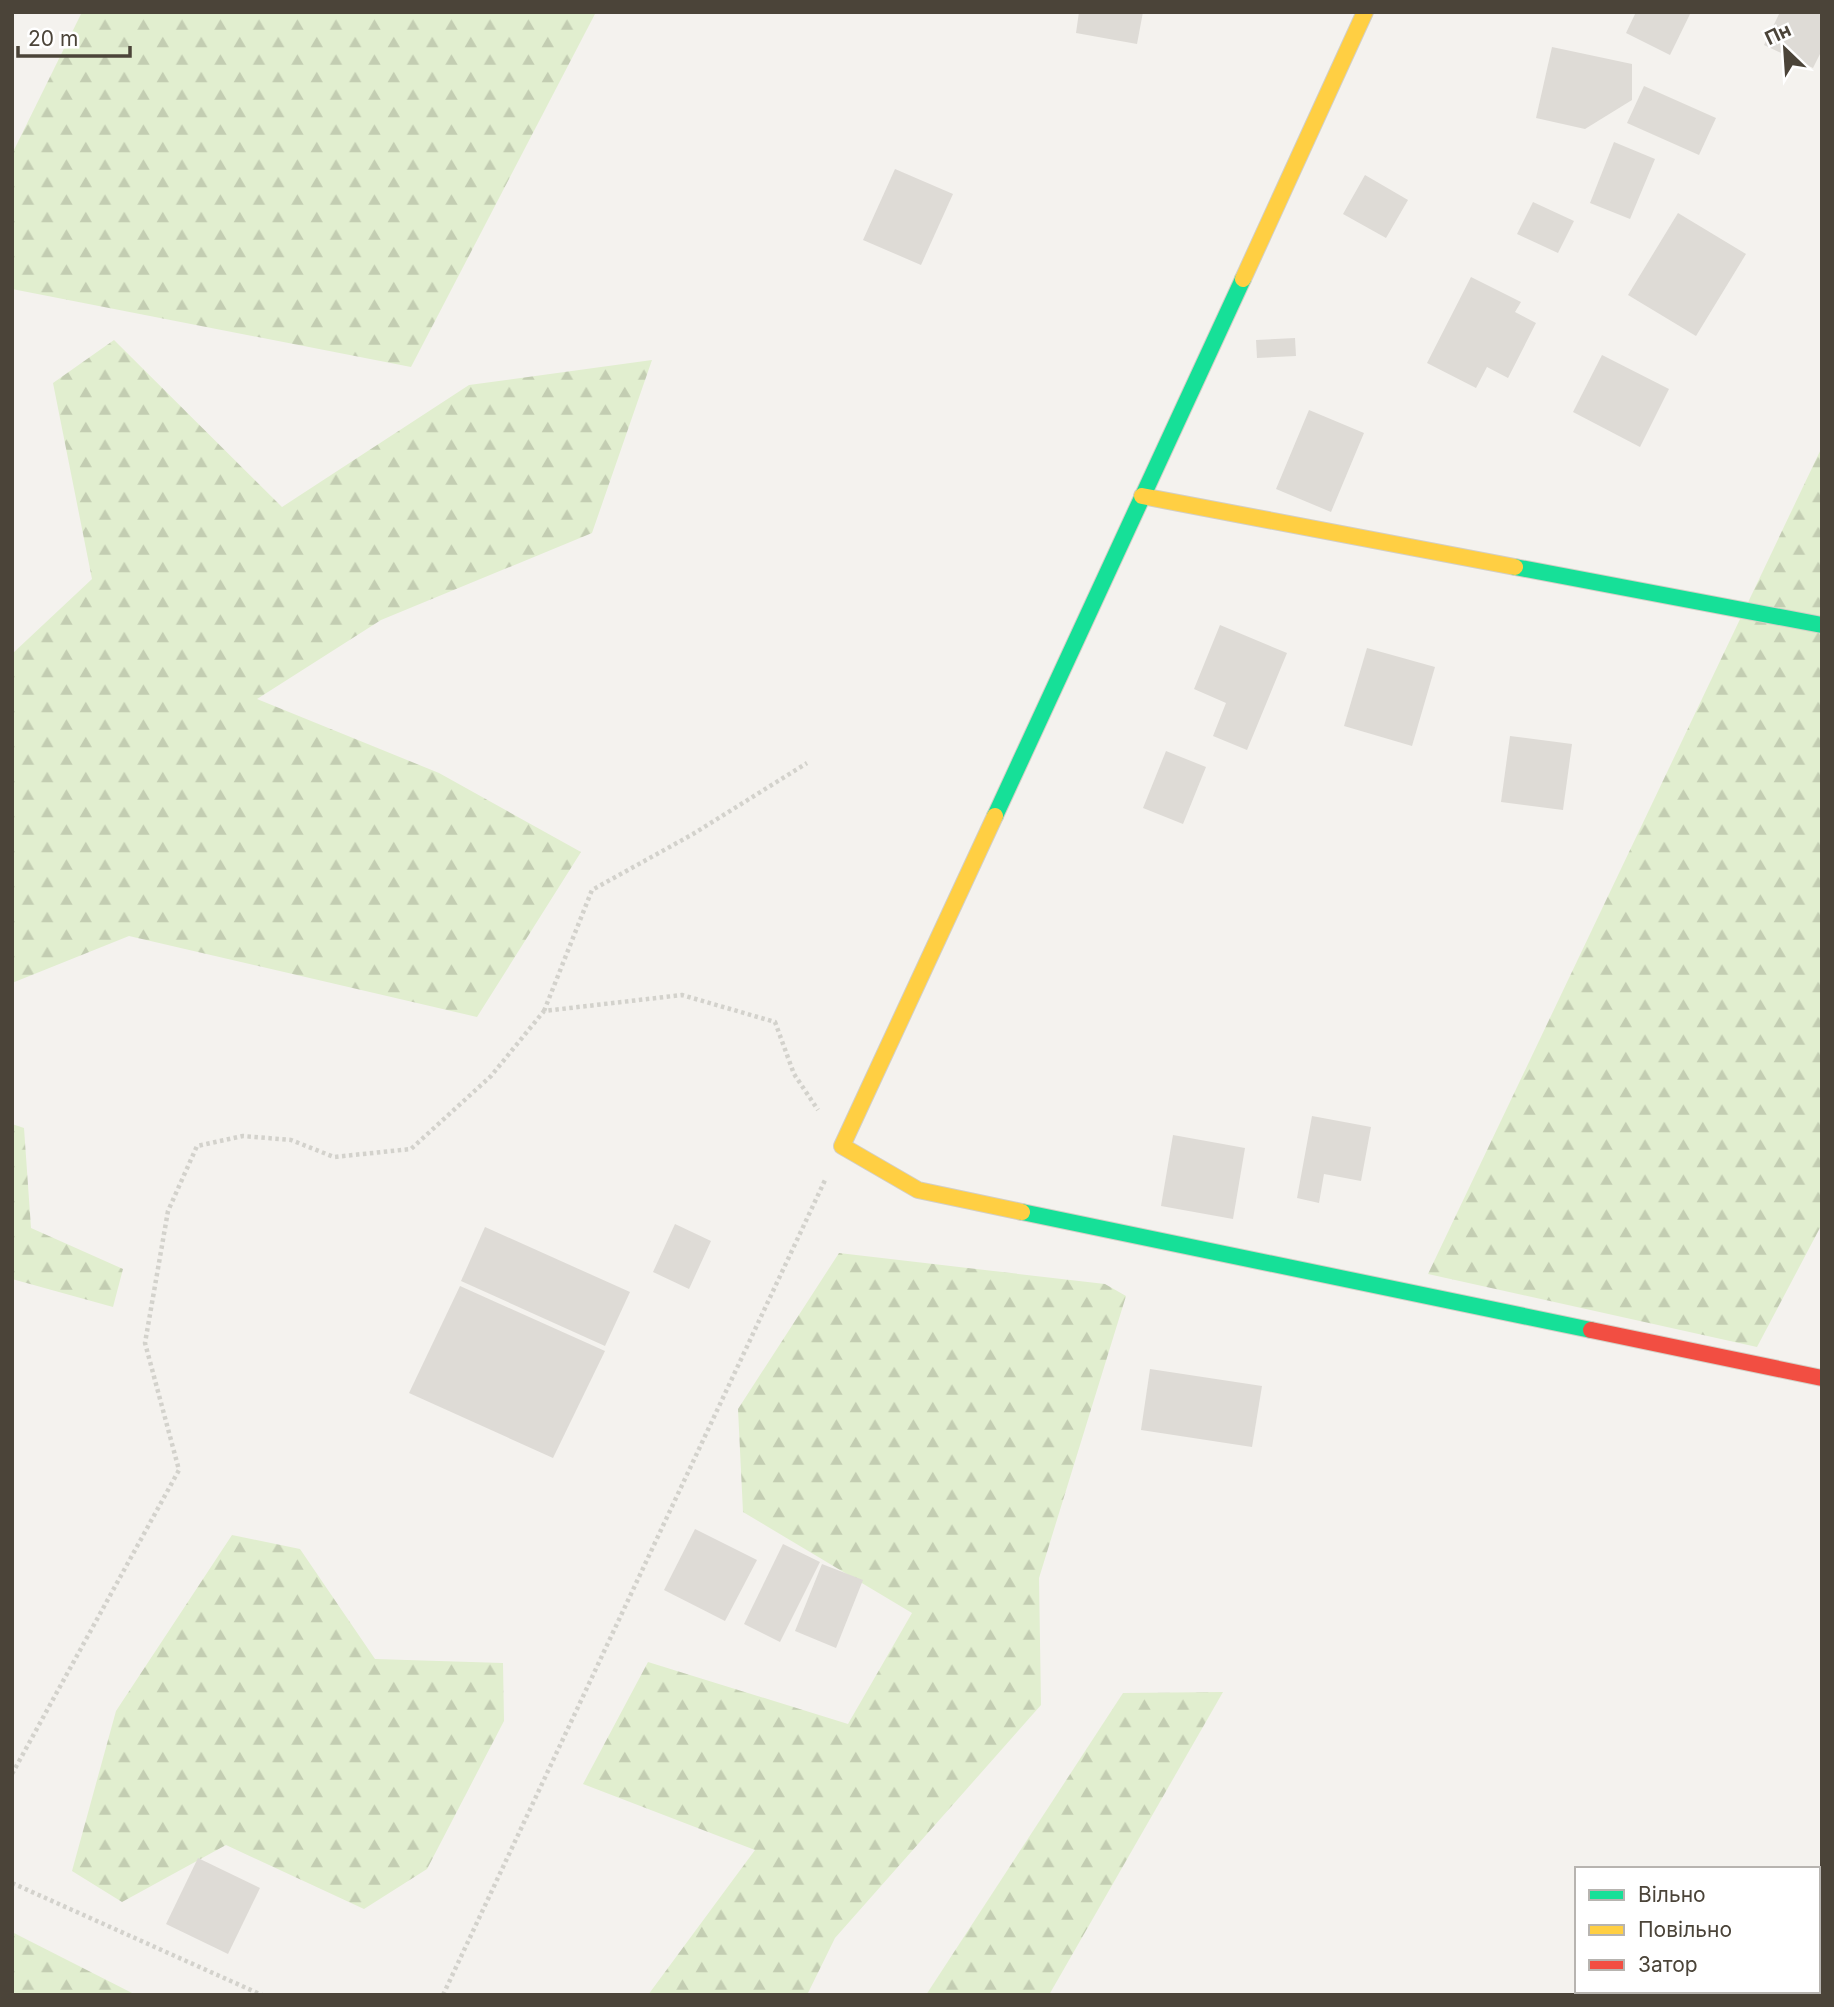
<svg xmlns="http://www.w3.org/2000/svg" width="1834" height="2007" font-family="Inter,sans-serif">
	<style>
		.forest { fill: url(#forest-firs) }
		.building { fill: #dedbd6 }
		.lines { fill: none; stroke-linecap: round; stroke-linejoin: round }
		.fast-casing { stroke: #d3cfc5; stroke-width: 18 }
		.slow-casing { stroke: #d3cfc5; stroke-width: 18 }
		.jam-casing { stroke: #d3cfc5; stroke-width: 18 }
		.path { stroke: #d3d2cc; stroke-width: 4.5; stroke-dasharray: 3.5 3.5; stroke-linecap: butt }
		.fast { stroke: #16e098; stroke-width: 16 }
		.slow { stroke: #ffcf43; stroke-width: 16 }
		.jam { stroke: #f24e42; stroke-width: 16 }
	</style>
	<defs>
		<pattern id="forest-firs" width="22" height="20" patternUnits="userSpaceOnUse" patternTransform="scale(1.75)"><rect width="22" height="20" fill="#e1eecf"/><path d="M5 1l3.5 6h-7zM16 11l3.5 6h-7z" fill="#c3cdb2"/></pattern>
	</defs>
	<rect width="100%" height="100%" fill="#f4f2ee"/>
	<g class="forest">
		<path d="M82 12H596L411 367 12 289V154Z"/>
		<path d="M114 340 282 507 469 385 652 360 592 533 381 620 257 699 439 773 581 852 477 1017 129 936 12 983V654L92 579 53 383Z"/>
		<path d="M1822 447V1224L1757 1347 1428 1274Z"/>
		<path d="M12 1124 24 1128 31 1228 123 1269 113 1307 12 1279Z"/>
		<path d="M839 1253 1105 1284 1126 1296 1039 1578 1041 1705 835 1938 807 1995H648L755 1850 583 1784 648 1662 848 1724 912 1613 743 1512 738 1409Z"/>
		<path d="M232 1535 300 1549 375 1659 503 1663 504 1721 427 1869 364 1909 226 1845 122 1902 72 1871 116 1711Z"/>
		<path d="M1223 1692 1049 1995H926L1123 1693Z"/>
		<path d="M12 1932 136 1995H12Z"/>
	</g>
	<g class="building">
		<path d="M1079 12H1143L1137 44 1076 33Z"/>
		<path d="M1636 12H1691L1670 55 1626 33Z"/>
		<path d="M1780 12H1822V50L1813 68 1764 45Z"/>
		<path d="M1552 47 1632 64V100L1585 129 1536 118Z"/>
		<path d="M1644 86 1716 118 1699 155 1627 123Z"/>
		<path d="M1614 142 1655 159 1630 219 1590 203Z"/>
		<path d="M895 169 953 194 921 265 863 240Z"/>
		<path d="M1365 175 1408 200 1386 238 1343 214Z"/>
		<path d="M1533 202 1574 221 1558 253 1517 234Z"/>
		<path d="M1678 213 1746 254 1696 336 1628 295Z"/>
		<path d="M1471 277 1521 302 1515 312 1536 323 1508 378 1487 367 1476 388 1427 363Z"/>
		<path d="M1295 338 1296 356 1257 358 1256 340Z"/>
		<path d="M1602 355 1669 389 1640 447 1573 412Z"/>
		<path d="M1309 410 1364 433 1331 512 1276 489Z"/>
		<path d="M1220 625 1287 653 1247 750 1213 736 1226 703 1194 689Z"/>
		<path d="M1367 648 1435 667 1412 746 1344 726Z"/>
		<path d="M1510 736 1572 744 1563 810 1501 802Z"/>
		<path d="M1166 751 1206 767 1183 824 1143 808Z"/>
		<path d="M1312 1116 1371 1127 1361 1181 1324 1174 1319 1203 1297 1198Z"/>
		<path d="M1173 1135 1245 1148 1233 1219 1161 1206Z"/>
		<path d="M675 1224 711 1241 689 1289 653 1272Z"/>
		<path d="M485 1227 630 1292 605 1346 461 1281Z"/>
		<path d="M460 1286 605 1351 553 1458 409 1393Z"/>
		<path d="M1150 1369 1262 1386 1252 1447 1141 1430Z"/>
		<path d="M695 1529 757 1560 725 1621 664 1590Z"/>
		<path d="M783 1544 820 1562 780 1642 744 1624Z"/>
		<path d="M822 1564 863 1580 836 1648 795 1631Z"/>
		<path d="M198 1858 260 1888 228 1954 166 1924Z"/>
	</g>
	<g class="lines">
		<g class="fast-casing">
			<g id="fast">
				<path d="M1515 567 1822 625"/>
				<path d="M995 816 1243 279"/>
				<path d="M1022 1212 1591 1330"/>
			</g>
		</g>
		<g class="slow-casing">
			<g id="slow">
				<path d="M1243 279 1365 12"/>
				<path d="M1142 496 1515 567"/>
				<path d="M995 816 842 1146 918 1190 1022 1212"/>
			</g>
		</g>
		<g class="jam-casing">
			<path id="jam" d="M1591 1330 1822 1378"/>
		</g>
		<g class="path">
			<path d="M544 1011 592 890 693 834 807 763"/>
			<path d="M12 1774 179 1470 145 1343 168 1211 197 1146 243 1136 291 1140 334 1157 411 1149 491 1076 544 1011 682 995 775 1022 794 1074 818 1110"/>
			<path d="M12 1883 262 1995"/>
			<path d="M443 1995 826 1178"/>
		</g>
		<use href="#fast" class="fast"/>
		<use href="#slow" class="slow"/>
		<use href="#jam" class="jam"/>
	</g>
	<rect width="1834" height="2007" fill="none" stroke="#4b4439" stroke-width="28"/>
	<rect x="1575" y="1867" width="245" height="126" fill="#ffffff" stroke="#b7b4b0" stroke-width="2"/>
	<rect x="1589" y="1890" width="35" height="10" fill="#16e098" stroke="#b7b4b0" stroke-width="2"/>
	<text x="1638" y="1902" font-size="21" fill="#4b4439">Вільно</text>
	<rect x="1589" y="1925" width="35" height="10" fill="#ffcf43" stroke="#b7b4b0" stroke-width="2"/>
	<text x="1638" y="1937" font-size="21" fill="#4b4439">Повільно</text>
	<rect x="1589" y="1960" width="35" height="10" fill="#f24e42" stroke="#b7b4b0" stroke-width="2"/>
	<text x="1638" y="1972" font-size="21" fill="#4b4439">Затор</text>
	<g transform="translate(1785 49) rotate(335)" stroke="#ffffff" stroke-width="5" paint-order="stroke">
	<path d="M0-5L12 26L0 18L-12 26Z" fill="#4b4439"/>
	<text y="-10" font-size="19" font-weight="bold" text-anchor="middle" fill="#4b4439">Пн</text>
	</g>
	<path d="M18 46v10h112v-10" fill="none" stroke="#4b4439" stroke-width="3.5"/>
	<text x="28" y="46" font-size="21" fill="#4b4439" stroke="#ffffff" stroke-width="5" paint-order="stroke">20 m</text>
</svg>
